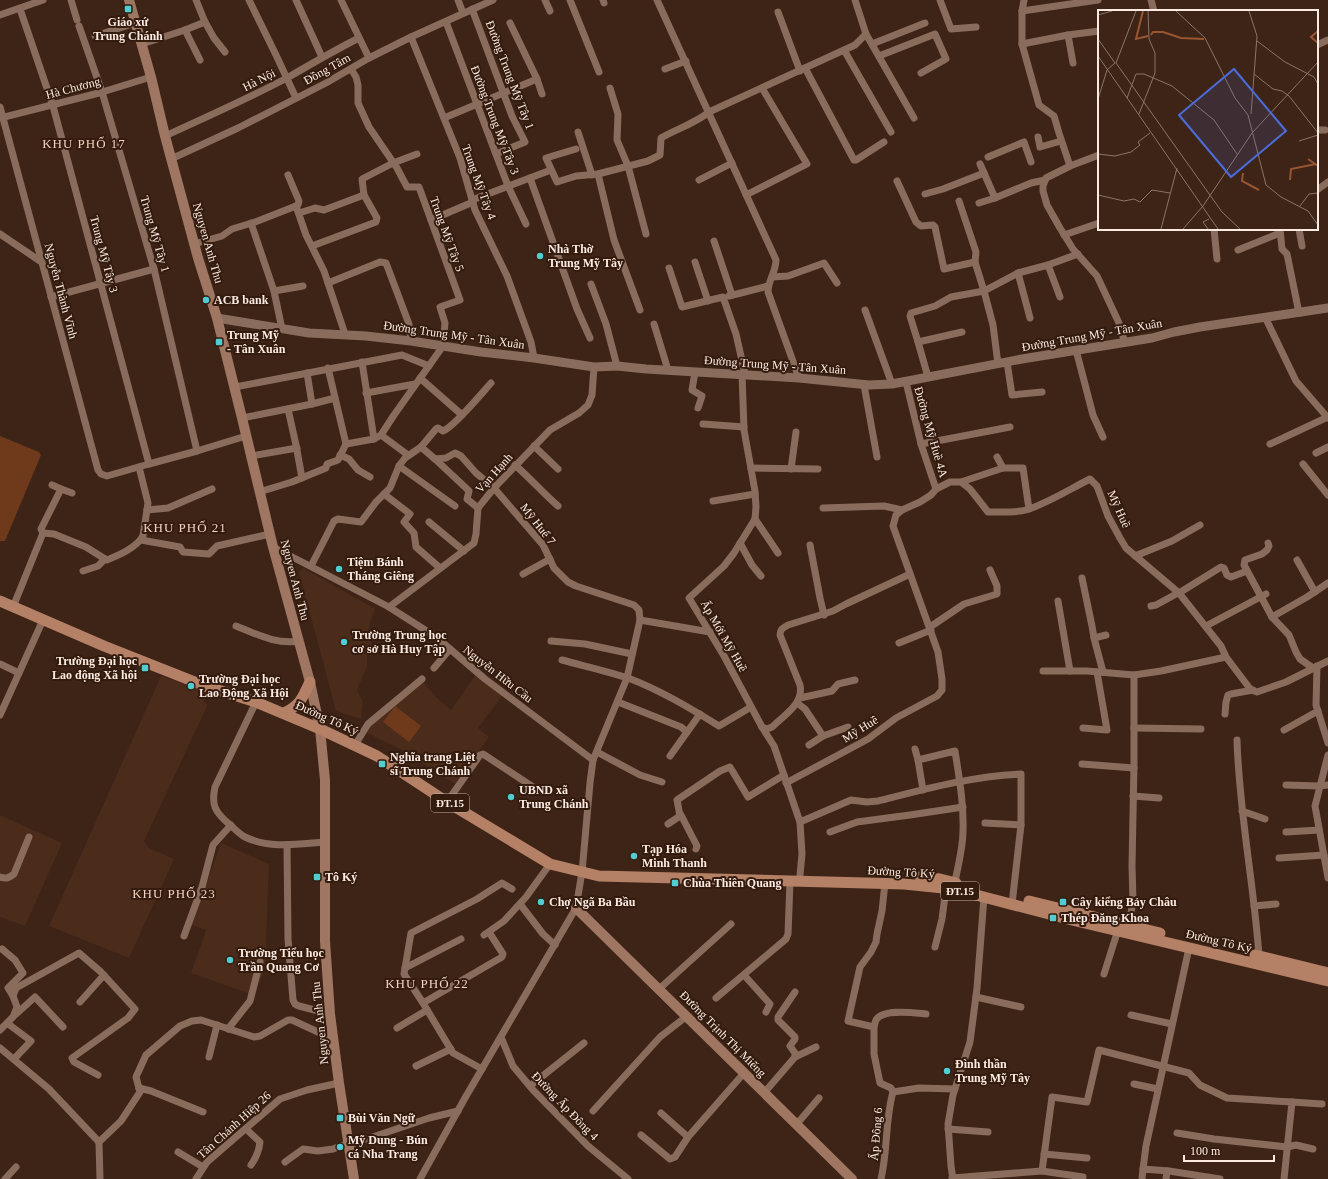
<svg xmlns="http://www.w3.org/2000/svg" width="1328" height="1179" font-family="Georgia,serif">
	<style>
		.built { fill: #4b2b1a }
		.green { fill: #6f3a1b }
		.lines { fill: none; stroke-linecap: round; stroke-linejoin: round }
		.minor { stroke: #8a6c5d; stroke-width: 7 }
		.tertiary { stroke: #8a6c5d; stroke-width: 9 }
		.secondary { stroke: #9f7662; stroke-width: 10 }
		.primary { stroke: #b48066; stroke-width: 11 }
		.poi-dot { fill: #51ccd1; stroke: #331b0e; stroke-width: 1.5 }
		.labels { text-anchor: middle; stroke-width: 4; stroke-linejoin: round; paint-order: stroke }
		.shield { fill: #331b0e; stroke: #c0ada3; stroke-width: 1 }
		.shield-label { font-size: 11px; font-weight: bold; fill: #fdebe3 }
		.poi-label { font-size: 12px; font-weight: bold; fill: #fdebe3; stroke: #331b0e; text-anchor: start }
		.street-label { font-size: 12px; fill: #fdebe3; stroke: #331b0e }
		.neighbourhood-label { font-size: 13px; letter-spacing: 1px; fill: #f4d2c1; stroke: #331b0e }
		.inset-river { fill: none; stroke: #985530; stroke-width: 2 }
		.inset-road { fill: none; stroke: #8a7469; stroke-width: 1 }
		.view { fill: #4a6dda; fill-opacity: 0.15; stroke: #4a6dda; stroke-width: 2 }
		.inset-edge { fill: none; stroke: #fdebe3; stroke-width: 2 }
	</style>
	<rect width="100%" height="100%" fill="#3d2417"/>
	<g class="built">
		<path d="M303 568 375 609 370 623 368 633 374 650 367 652V666L357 690 363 702 361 719 336 711 299 572Z"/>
		<path d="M161 676 207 692 203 702 208 704 144 841 149 848 174 859 129 958 49 926Z"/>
		<path d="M475 676 502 696 478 728 489 737 455 784 402 750 367 733 369 727 423 682 437 698 451 710Z"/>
		<path d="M0 815 62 843 25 926 0 917Z"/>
		<path d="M221 843 269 864 265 969 254 995 191 973 206 930 192 925Z"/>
	</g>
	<g class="green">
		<path d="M0 436 39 452 41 455 5 541H0Z"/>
		<path d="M395 706 421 726 409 742 383 722Z"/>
	</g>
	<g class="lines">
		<g class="minor">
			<path d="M71 0 77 20"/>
			<path d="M249 0 276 55 296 98"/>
			<path d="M296 0 322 57"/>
			<path d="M341 0 369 58"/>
			<path d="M458 0 463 13"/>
			<path d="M545 0 550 11"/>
			<path d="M570 0 599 72"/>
			<path d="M603 0 604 3"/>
			<path d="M657 0 776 260C776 272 768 280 768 292L799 378"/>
			<path d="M940 0 951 29 976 27"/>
			<path d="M1024 0 1022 11V44L1039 105 1054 116 1059 133 1070 166 1046 178 1043 186V191L1047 205 1060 228 1073 249 1097 276 1119 323 1125 343"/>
			<path d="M1151 0 1154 11"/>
			<path d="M472 9 512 116 525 142 496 154"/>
			<path d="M1022 11 1098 0"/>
			<path d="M778 12 800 71"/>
			<path d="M0 15 43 0"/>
			<path d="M205 22 214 38 225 52"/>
			<path d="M446 22 508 186 526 224"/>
			<path d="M79 26 102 92 154 269 197 451"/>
			<path d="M185 30 200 60"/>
			<path d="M866 34 914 118"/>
			<path d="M1068 35 1073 63"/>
			<path d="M95 36 135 23"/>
			<path d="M411 37 460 158 475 210 507 276 531 342 534 358"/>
			<path d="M142 44 185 30 205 22 196 0"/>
			<path d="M872 44 925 23"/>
			<path d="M1022 44 1068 35 1099 31"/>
			<path d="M1317 45 1328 40"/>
			<path d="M844 50 891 132"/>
			<path d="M879 56 935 34 946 59 921 73"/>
			<path d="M805 68 854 160H856L884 142"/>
			<path d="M665 69 686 61"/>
			<path d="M537 79 542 94"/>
			<path d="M610 88 618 114 617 140 628 166 646 234"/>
			<path d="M0 107 98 470 101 474 107 476 149 464 53 106 20 9"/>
			<path d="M0 118 99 93 151 77"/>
			<path d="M444 118 537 79 510 23"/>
			<path d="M1317 130H1325"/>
			<path d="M578 132 592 175"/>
			<path d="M165 136C206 117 247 99 287 78 311 64 335 50 359 38"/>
			<path d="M1038 137 1040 147 1061 141"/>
			<path d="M576 149 546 158 557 182 576 176 598 174 648 161 660 155 661 138C676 129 696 123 709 112L855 45 866 34 855 0"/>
			<path d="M988 157 1024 142 1031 162"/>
			<path d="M171 159 238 128 326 83 369 58 411 37 493 0"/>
			<path d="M980 164 984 173"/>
			<path d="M1070 166 1099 155"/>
			<path d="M598 174 614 240 640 310"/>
			<path d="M288 175 299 201 298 205 296 206"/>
			<path d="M530 178 577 309 590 338"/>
			<path d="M699 180 732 163"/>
			<path d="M897 181 916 222 921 226 933 225 935 227 944 269 975 262 984 291 951 297 935 306 911 313 910 316 918 342 962 332"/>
			<path d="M1317 190 1328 182"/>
			<path d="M925 194 943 189 984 173 995 198 1031 183 1045 180"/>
			<path d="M746 195 807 164 762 88"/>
			<path d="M472 200 551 170"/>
			<path d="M959 201 976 252 975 262"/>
			<path d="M979 203 995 198"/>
			<path d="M299 213 315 208 324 210 364 195"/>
			<path d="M431 220 473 202"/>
			<path d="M251 223 274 291 303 286"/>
			<path d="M1214 229 1217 259"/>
			<path d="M1280 229 1282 249 1287 254 1299 313"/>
			<path d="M1299 229 1302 246"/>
			<path d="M0 234 40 261"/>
			<path d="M1064 235 1099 223"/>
			<path d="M714 241 732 295"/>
			<path d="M194 244 222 236 232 229 255 222 296 206 306 235 324 271 345 334"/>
			<path d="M312 246 376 222 377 218 364 195 362 179 393 163 417 154"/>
			<path d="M1238 250 1280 233"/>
			<path d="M695 262 708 301"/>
			<path d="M1048 265 1060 297"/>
			<path d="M669 268 682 307 723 297 736 334 745 374"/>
			<path d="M1018 273 1030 318"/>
			<path d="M772 277 788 276 824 263 837 283"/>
			<path d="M328 283 380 262 386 263 409 324 411 341"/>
			<path d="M591 284 606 324 617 366"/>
			<path d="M274 291 282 329"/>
			<path d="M729 296 768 286"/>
			<path d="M51 297 154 269"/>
			<path d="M865 310 892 384"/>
			<path d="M1265 317 1296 381 1328 418"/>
			<path d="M654 324 668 370"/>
			<path d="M918 342 928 377"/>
			<path d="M1076 350 1093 415 1103 437"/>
			<path d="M362 362 374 439"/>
			<path d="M1007 362 1012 395 1042 392"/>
			<path d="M998 364 993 325 984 291 1018 273 1048 265 1078 254"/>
			<path d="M328 368 346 444"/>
			<path d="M695 372 692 390 702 396 698 408"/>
			<path d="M307 373 312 404"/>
			<path d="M742 374 744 430 755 491 756 507 755 519 734 553 724 566 689 598 724 656 762 727 774 746 800 822 802 854 800 875"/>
			<path d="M420 378 462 415"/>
			<path d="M906 382 921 444 936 489"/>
			<path d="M864 385 877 457"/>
			<path d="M235 387 402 355 429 366"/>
			<path d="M366 393 415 384"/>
			<path d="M288 409 296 445 302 478"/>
			<path d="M242 418 312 404 335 398"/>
			<path d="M703 424 744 427"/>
			<path d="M381 435 408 455"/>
			<path d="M346 444 374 439 381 435 394 415 443 346 445 323 440 307 460 300 419 187H407L397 168 369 127 358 103V85L356 77 351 69"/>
			<path d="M921 444 1010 427"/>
			<path d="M1270 444 1328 417"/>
			<path d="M534 446 558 469"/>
			<path d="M1316 453 1328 447"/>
			<path d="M340 455 349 459 358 470 370 477"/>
			<path d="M251 456 297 448"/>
			<path d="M997 457 1003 468H1023L1029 509"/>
			<path d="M435 459 466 488 469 491 467 499 478 508"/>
			<path d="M149 464 197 451 246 436"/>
			<path d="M1303 464 1328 495"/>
			<path d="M515 465C530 478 543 493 558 506"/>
			<path d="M399 466 455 506"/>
			<path d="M751 468 818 469"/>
			<path d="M791 469 796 432"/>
			<path d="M961 482 1003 468"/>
			<path d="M52 485 61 489"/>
			<path d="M259 492 292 482 326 468 327 464 338 460 346 444"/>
			<path d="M384 494 410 514 404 522 414 533 416 547 440 568"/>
			<path d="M713 501 755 494"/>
			<path d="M823 508 884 506 902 510"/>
			<path d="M147 510 168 508 212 489"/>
			<path d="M755 519 778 553"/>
			<path d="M429 522 464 551"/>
			<path d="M43 533 41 529 61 489 72 493"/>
			<path d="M141 540 180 547 183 552 209 554 217 546 270 534"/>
			<path d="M740 543 752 565 761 576"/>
			<path d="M1268 543 1269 546 1267 550 1262 554 1245 560 1244 565 1272 617"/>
			<path d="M810 545 820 598 824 615"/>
			<path d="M273 547 389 607 436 637 485 679 593 760"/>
			<path d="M1135 556 1172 541 1200 525"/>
			<path d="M1297 560 1315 592"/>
			<path d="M311 566 334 521 338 519 361 522 376 502 390 488 399 466 405 458 421 447 436 429 438 428 443 431C454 427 482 393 491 383"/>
			<path d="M83 571 98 566 105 559"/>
			<path d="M523 574 550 559"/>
			<path d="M1082 578 1092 626 1094 638"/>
			<path d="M1179 593 1221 567 1224 568 1227 575 1231 577 1247 571"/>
			<path d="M1058 601 1070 671"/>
			<path d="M1151 606 1156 605 1178 593"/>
			<path d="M13 607 43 533 54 534 86 547 105 559 107 560C119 555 136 548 143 536L148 503 139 467"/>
			<path d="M389 607 474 543 476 534 478 508 494 488 550 430 579 413 588 405 592 395 594 367"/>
			<path d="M640 620 710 632"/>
			<path d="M236 626C256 634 277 645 299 641"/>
			<path d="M1206 626 1266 594"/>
			<path d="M930 627 964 604 997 594V586L990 570"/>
			<path d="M551 641 585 644 632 654"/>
			<path d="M899 643 931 630"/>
			<path d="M562 660C584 666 606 671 628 678 660 690 690 708 719 726L751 707"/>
			<path d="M0 664 19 673"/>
			<path d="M1317 666 1316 705 1328 743"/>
			<path d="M434 668 450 649"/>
			<path d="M1313 668 1300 659 1296 652 1289 635 1272 617 1307 597 1328 583"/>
			<path d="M1043 671H1087L1134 675 1161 671 1226 657"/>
			<path d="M1103 672 1094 638 1106 635"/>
			<path d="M800 698 832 691 838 684 855 680"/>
			<path d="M256 702 215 787C211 805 215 812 229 824 234 828 239 834 245 837 270 849 298 844 324 842"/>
			<path d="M618 702 681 727 687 732"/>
			<path d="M797 703 805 709 823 736 848 727"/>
			<path d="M1225 714 1226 702 1228 695 1231 694 1253 690"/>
			<path d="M0 715 43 620"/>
			<path d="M762 727 767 729 772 727C784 715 804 704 800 685L780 635C780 629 783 628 788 625L833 611 846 604 910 574"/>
			<path d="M1083 728 1107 730 1097 672"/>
			<path d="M1134 728 1201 729"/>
			<path d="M1284 730 1318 711"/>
			<path d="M1237 740C1239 812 1254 884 1259 956"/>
			<path d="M355 745 368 724 422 679"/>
			<path d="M809 745 823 736"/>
			<path d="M915 749 918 760"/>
			<path d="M597 752 640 775 662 782"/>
			<path d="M1328 755 1315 806 1328 878"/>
			<path d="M670 756 700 714"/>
			<path d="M1082 764 1134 768"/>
			<path d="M786 783 868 739 896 718 937 696 942 690V679L938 652 893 526 896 515 902 510 920 502 931 495 936 489 950 482H961L970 489 988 512C999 512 1016 513 1026 510 1046 504 1070 489 1090 479L1097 486 1108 516 1120 538 1126 548 1179 593 1221 646 1226 657 1251 690 1257 692 1286 682 1328 661"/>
			<path d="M1286 785 1319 786 1328 785"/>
			<path d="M923 790 918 760 955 751C959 777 964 804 963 831 963 848 958 865 955 882"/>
			<path d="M1133 796 1159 798"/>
			<path d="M447 802 480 755 483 754 533 787"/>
			<path d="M1242 811 1265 819"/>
			<path d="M681 815 697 846 696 849"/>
			<path d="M800 822 851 800 867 802 878 801C925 789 972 776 1021 774V825L1012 904"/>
			<path d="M985 823 1021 825"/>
			<path d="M668 824 680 816 677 800 720 771 730 767 748 797 784 775"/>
			<path d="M830 832 857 822 910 815 963 807"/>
			<path d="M1286 832 1319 830"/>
			<path d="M287 845 288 939 293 1000 295 1004 299 1006 330 1014"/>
			<path d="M1279 858 1324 855"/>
			<path d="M0 877C6 879 9 878 14 874L29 837"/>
			<path d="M885 883 882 911 877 934 876 942 871 952 860 967 848 1021 874 1027V1054L880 1083 891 1088 893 1092"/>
			<path d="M520 904 543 934 555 945"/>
			<path d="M1254 906 1276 904"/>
			<path d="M1129 925 1133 901 1132 866 1134 764V675"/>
			<path d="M484 935 504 921 526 897 550 864"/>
			<path d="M184 936 202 887 213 845 231 825"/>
			<path d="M935 947 942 919 946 888"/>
			<path d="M2 949 15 960 23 973 8 988 13 996"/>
			<path d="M405 968 461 939"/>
			<path d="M1104 974 1118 930"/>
			<path d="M744 975 770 1004 766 1012"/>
			<path d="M659 989 731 924"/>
			<path d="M976 997 1021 1007"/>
			<path d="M716 998 786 939 788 934 790 882"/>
			<path d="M80 1002 104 975"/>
			<path d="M423 1003 404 974 411 933 477 899 502 883 512 889"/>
			<path d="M15 1015 35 997 63 1027"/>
			<path d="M1131 1015 1172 1024"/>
			<path d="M7 1023 31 1041 14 1059"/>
			<path d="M874 1027C875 1024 875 1022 876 1020 883 1008 915 1013 926 1014"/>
			<path d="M397 1028 427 1010"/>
			<path d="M228 1029 250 1001 260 962"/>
			<path d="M0 1030 13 1017 17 1007 13 996 16 988 79 953 101 972 135 1009 128 1018 72 1058 74 1062 98 1075"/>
			<path d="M501 1037 513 1066 533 1090 588 1146 628 1179"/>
			<path d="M0 1048 49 1089 99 1142"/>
			<path d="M209 1057 217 1025"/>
			<path d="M795 1057 816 1047"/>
			<path d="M416 1066 451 1049"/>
			<path d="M482 1069 453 1053 423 1003 502 957 503 954 489 932"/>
			<path d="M1134 1084 1158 1089"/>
			<path d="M530 1086 584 1043"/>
			<path d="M139 1088 151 1091 203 1112"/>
			<path d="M893 1092 919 1088 955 1089"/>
			<path d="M764 1093 795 1057V1053L790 1046 795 1039V1037L778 1020V1017L795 992"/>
			<path d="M1292 1102 1322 1104"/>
			<path d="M593 1111 660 1037 687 1016"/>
			<path d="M661 1113 688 1137"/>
			<path d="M796 1125 819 1098"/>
			<path d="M246 1129 260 1142C259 1151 256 1158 251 1165"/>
			<path d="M948 1129 988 1132"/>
			<path d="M1177 1133 1214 1139 1287 1147 1296 1145 1313 1149"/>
			<path d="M641 1135 670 1159 675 1157 688 1137 744 1073"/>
			<path d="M349 1145 429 1118 458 1111"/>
			<path d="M178 1152 203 1167"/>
			<path d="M1044 1154 1087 1158"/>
			<path d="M285 1162 303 1149 318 1151 333 1149 349 1143"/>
			<path d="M1143 1169 1146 1146 1189 948"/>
			<path d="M1042 1171 1083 1177"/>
			<path d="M952 1178 1042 1171 1052 1097 1087 1102 1099 1050 1189 1073 1200 1085 1227 1098 1292 1102 1284 1179"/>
			<path d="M5 1179 16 1167"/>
			<path d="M100 1179 99 1142 121 1121 140 1092 136 1077 146 1055 180 1026 192 1021 201 1020 254 1037 260 1036 288 1020H292L333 1039"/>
			<path d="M196 1179 207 1162 280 1099 307 1090 339 1083"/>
			<path d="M420 1179 465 1098 576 908 582 872 590 783 593 760 627 678 640 620 639 610 634 605 576 586 568 582 554 568 543 545 494 488 476 473 461 456 455 453 446 458 435 459 421 447"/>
			<path d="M881 1179C888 1150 885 1120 893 1092"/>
			<path d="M953 1179 951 1166 948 1124 953 1095 970 1042 977 988 984 897"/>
			<path d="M1142 1179 1143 1169 1169 1171 1220 1179"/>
			<path d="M1166 1179 1167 1171"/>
		</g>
		<path class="tertiary" d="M217 318 309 333 366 336 411 341 481 352 534 358 594 367 617 366 646 369 799 378 869 385 892 384 1022 359 1152 338 1174 332 1200 327 1328 308"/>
		<g class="secondary">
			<path d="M129 0 151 77 165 136 198 258 217 318 242 418 273 547 310 682 320 729 325 780V941L330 1014 339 1083 354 1179"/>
			<path d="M576 908 852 1179"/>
		</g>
		<g class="primary">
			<path d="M0 601 104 646 205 686 256 702 320 729 377 756 447 802 550 864 599 876 904 884 953 889 1068 919 1328 981"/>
			<path d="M284 713C301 705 302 698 310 682"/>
			<path d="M920 877 940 879 956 883"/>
			<path d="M1029 901 1160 933"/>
			<path d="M1255 955 1328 973"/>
		</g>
	</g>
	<g class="poi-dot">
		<rect x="124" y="5" width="8" height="8" rx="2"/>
		<circle cx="540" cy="256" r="4"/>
		<circle cx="206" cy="300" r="4"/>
		<rect x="215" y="338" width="8" height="8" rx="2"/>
		<circle cx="339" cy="569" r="4"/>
		<circle cx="344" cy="642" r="4"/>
		<rect x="141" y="664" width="8" height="8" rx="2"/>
		<circle cx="191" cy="686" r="4"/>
		<rect x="378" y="760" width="8" height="8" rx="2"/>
		<circle cx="511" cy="797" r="4"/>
		<circle cx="634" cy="856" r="4"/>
		<rect x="313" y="873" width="8" height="8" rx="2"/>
		<rect x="671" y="879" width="8" height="8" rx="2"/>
		<circle cx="541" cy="902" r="4"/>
		<rect x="1059" y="898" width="8" height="8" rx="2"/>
		<rect x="1049" y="914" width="8" height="8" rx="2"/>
		<circle cx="230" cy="960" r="4"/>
		<circle cx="947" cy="1071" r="4"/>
		<rect x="336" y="1114" width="8" height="8" rx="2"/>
		<circle cx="340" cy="1147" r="4"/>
	</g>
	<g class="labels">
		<g class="shield">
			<rect x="431" y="794" width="38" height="18" rx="3"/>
			<rect x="941" y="882" width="38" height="18" rx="3"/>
		</g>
		<g class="shield-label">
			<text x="450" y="807">ĐT.15</text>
			<text x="960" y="895">ĐT.15</text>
		</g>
		<g class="poi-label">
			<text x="128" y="26" text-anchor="middle">Giáo xứ<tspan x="128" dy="14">Trung Chánh</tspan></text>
			<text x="548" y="253">Nhà Thờ<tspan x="548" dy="14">Trung Mỹ Tây</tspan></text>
			<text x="214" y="304">ACB bank</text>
			<text x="227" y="339">Trung Mỹ<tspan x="227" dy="14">- Tân Xuân</tspan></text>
			<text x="347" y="566">Tiệm Bánh<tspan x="347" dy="14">Tháng Giêng</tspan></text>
			<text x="352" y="639">Trường Trung học<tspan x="352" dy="14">cơ sở Hà Huy Tập</tspan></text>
			<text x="137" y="665" text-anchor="end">Trường Đại học<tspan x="137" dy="14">Lao động Xã hội</tspan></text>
			<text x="199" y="683">Trường Đại học<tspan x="199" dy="14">Lao Động Xã Hội</tspan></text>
			<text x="390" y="761">Nghĩa trang Liệt<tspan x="390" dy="14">sĩ Trung Chánh</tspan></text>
			<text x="519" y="794">UBND xã<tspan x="519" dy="14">Trung Chánh</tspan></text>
			<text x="642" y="853">Tạp Hóa<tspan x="642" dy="14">Minh Thanh</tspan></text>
			<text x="325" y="881">Tô Ký</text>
			<text x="683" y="887">Chùa Thiên Quang</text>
			<text x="549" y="906">Chợ Ngã Ba Bầu</text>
			<text x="1071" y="906">Cây kiểng Bảy Châu</text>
			<text x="1061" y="922">Thép Đăng Khoa</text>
			<text x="238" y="957">Trường Tiểu học<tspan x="238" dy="14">Trần Quang Cơ</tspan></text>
			<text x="955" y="1068">Đình thần<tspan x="955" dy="14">Trung Mỹ Tây</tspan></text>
			<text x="348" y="1122">Bùi Văn Ngữ</text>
			<text x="348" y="1144">Mỹ Dung - Bún<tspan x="348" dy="14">cá Nha Trang</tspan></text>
		</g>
		<g class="street-label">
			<text transform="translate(327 69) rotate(-29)" y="4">Đồng Tâm</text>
			<text transform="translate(510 75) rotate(69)" y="4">Đường Trung Mỹ Tây 1</text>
			<text transform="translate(259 80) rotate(-27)" y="4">Hà Nội</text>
			<text transform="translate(73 88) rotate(-15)" y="4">Hà Chương</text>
			<text transform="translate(495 120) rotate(69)" y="4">Đường Trung Mỹ Tây 3</text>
			<text transform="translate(479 182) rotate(70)" y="4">Trung Mỹ Tây 4</text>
			<text transform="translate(155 234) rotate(74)" y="4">Trung Mỹ Tây 1</text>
			<text transform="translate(447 234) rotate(70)" y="4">Trung Mỹ Tây 5</text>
			<text transform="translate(208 243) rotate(74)" y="4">Nguyen Anh Thu</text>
			<text transform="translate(104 254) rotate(75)" y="4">Trung Mỹ Tây 3</text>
			<text transform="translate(61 291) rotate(75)" y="4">Nguyễn Thành Vĩnh</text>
			<text transform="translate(454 335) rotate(8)" y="4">Đường Trung Mỹ - Tân Xuân</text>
			<text transform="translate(1092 335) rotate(-10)" y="4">Đường Trung Mỹ - Tân Xuân</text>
			<text transform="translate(775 365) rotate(4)" y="4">Đường Trung Mỹ - Tân Xuân</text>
			<text transform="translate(931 432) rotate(74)" y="4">Đường Mỹ Huề 4A</text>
			<text transform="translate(494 473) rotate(-48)" y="4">Vạn Hạnh</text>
			<text transform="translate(1119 509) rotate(66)" y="4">Mỹ Huề</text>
			<text transform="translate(538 524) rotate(52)" y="4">Mỹ Huế 7</text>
			<text transform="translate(295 580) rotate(75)" y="4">Nguyen Anh Thu</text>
			<text transform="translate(724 636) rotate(60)" y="4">Ấp Mới Mỹ Huề</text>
			<text transform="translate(498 674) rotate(38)" y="4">Nguyễn Hữu Cầu</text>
			<text transform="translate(327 718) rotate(24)" y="4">Đường Tô Ký</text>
			<text transform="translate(860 729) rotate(-32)" y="4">Mỹ Huề</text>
			<text transform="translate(901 872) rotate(3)" y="4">Đường Tô Ký</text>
			<text transform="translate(1219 941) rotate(13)" y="4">Đường Tô Ký</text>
			<text transform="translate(320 1023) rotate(-96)" y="4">Nguyen Anh Thu</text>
			<text transform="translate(723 1034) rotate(45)" y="4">Đường Trịnh Thị Miếng</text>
			<text transform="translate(565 1106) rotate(46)" y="4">Đường Ấp Đông 4</text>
			<text transform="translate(234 1125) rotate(-42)" y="4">Tân Chánh Hiệp 26</text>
			<text transform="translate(876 1134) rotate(-85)" y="4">Ấp Đông 6</text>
		</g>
		<g class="neighbourhood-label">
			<text x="84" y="148">KHU PHỐ 17</text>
			<text x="185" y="532">KHU PHỐ 21</text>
			<text x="174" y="898">KHU PHỐ 23</text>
			<text x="427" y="988">KHU PHỐ 22</text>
		</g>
	</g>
	<g transform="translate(1098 10)">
		<rect width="220" height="220" fill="#3d2417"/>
		<path class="inset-river" d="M45 1 38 29 50 26M220 21 213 27 220 33M53 25 55 22H65L83 28 106 29M210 149 220 156M145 163 144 171 161 180M192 170 193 159 218 154"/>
		<path class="inset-road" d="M38 1 18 53 124 202 142 219M78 1 107 28 137 88 150 105 168 175 183 187 210 201 220 215M151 1 159 26 153 104M0 5 14 1M0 29 17 53M159 31 187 52 216 67 220 74M0 46 120 219M156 64 175 79 184 81 191 86 220 123M29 88 38 64H46L74 76 116 110 139 144M0 89 9 60 17 53M41 104 57 63V43L51 29 50 1M201 131 220 125M0 144 17 146 33 142 42 135 40 132 52 123M0 185 26 191 36 189 42 192 54 180 72 183M202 196 211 184 220 183M0 200V184M63 219 79 158M85 219 105 196 154 123 220 52M110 219 105 212 111 209"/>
		<path class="view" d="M136 59 188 121 133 167 81 105Z"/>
		<rect width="220" height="220" class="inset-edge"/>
	</g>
	<path d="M1184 1155v6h90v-6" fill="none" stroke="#fdebe3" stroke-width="2"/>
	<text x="1190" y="1155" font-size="12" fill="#fdebe3" stroke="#331b0e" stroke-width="3" paint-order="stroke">100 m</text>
</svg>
